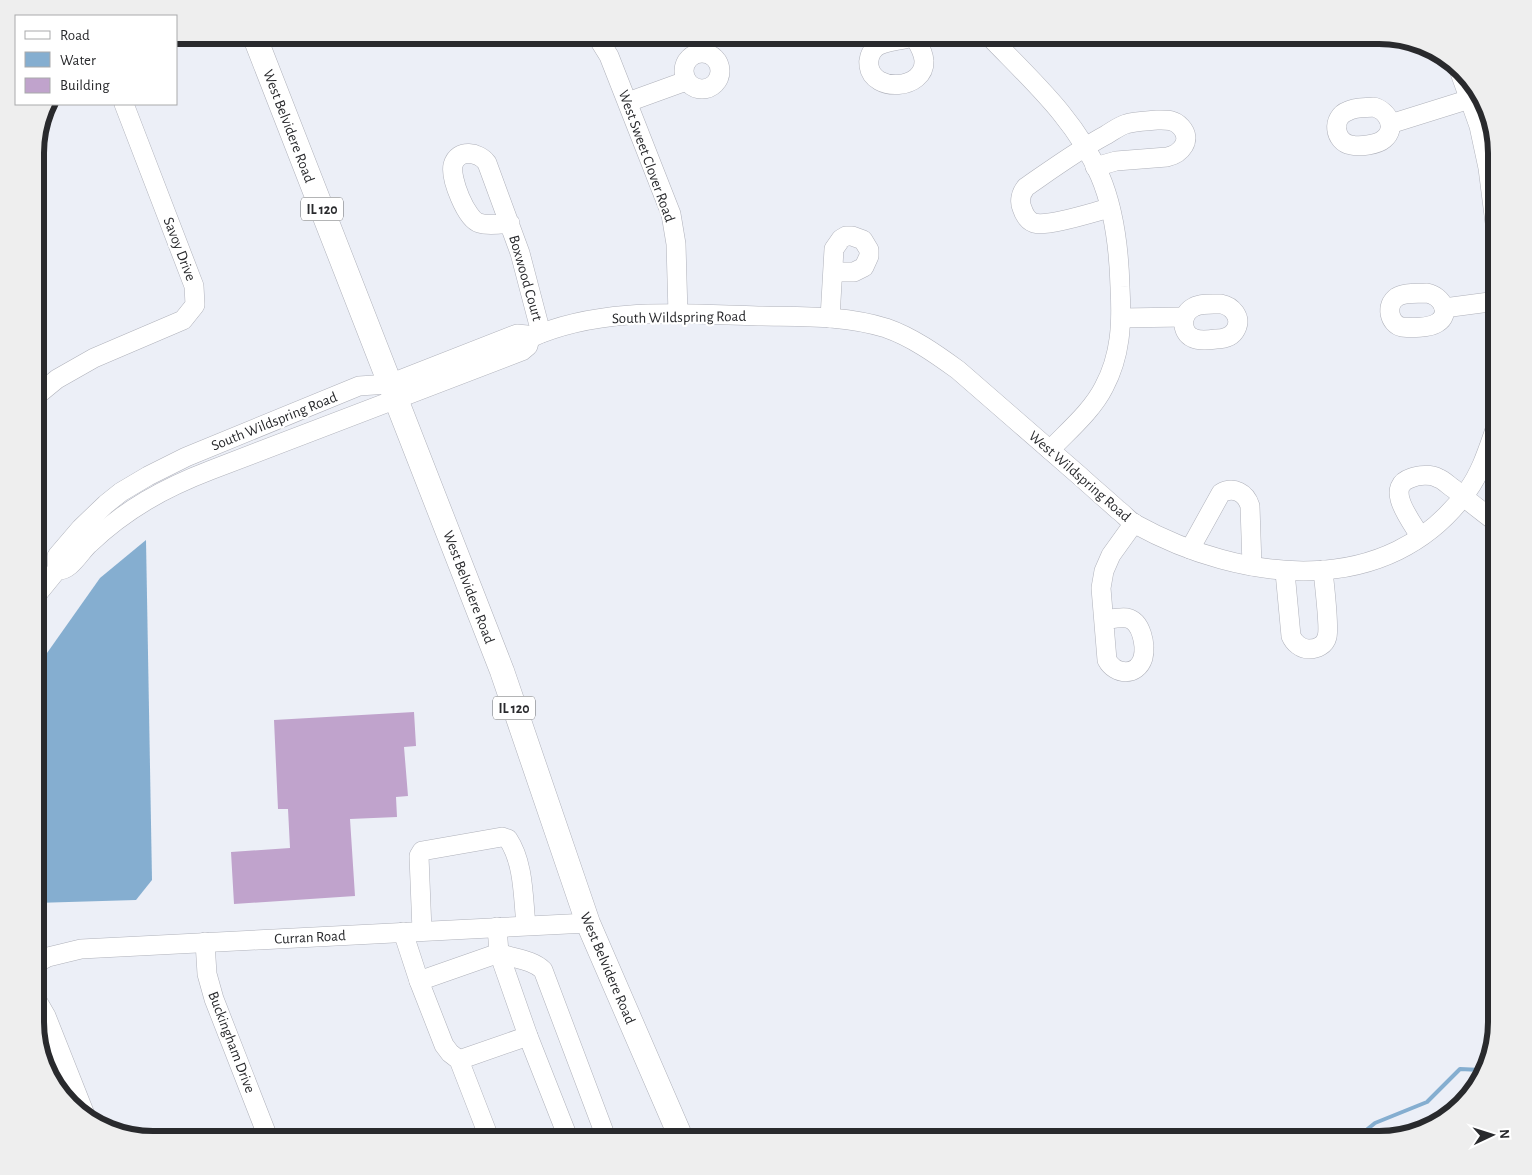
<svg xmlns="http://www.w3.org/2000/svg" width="1532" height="1175" font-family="'Alegreya Sans',sans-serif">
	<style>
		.water { fill: #85aed0 }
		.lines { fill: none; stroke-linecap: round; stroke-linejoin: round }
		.stream { stroke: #85aed0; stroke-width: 4 }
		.building { fill: #c0a3cc }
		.minor-casing { stroke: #afb1ba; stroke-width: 20 }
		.major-casing { stroke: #afb1ba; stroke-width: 25 }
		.minor { stroke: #fff; stroke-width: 19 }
		.major { stroke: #fff; stroke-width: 24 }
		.labels { text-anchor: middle; stroke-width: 4.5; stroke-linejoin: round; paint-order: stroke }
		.shield { fill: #fff; stroke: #696a6c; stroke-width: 1 }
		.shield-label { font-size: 14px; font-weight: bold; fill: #292a2d }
		.street-label { font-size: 15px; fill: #292a2d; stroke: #fff }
		.rim { fill: none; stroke: #292a2d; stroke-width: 6 }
	</style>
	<rect width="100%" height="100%" fill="#eceff7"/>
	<path class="water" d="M146 540 152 880 136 900 35 903V670L100 578Z"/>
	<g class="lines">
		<path class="stream" d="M1354 1140 1375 1123 1427 1102 1460 1069 1481 1070"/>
	</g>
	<path class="building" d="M414 712 416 746 404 747 408 796 396 797 397 817 350 819 355 896 234 904 231 852 290 848 288 809H278L274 720Z"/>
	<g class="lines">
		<g class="minor-casing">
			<g id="minor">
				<path d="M596 35 609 56 671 214 676 244 678 314"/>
				<path d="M988 35C1029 78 1077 120 1100 176 1115 211 1119 250 1120 287 1122 323 1121 355 1104 387 1092 411 1068 431 1050 450"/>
				<path d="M914 36C918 43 924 53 924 61 925 90 873 93 869 66 868 60 870 53 875 48 885 39 904 42 916 35"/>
				<circle cx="702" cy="71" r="18"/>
				<path d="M1458 67 1479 126 1488 168 1497 239"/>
				<path d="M628 102 686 81"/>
				<path d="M1374 107C1388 111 1397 128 1384 139 1377 145 1359 147 1351 145 1334 142 1331 117 1348 111 1355 107 1366 108 1374 107Z"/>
				<path d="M1390 124 1470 99"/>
				<path d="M1095 167 1116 161 1167 157C1181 154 1193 140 1181 127 1174 119 1166 120 1157 120 1147 121 1135 121 1126 124 1119 126 1113 131 1106 135 1078 150 1052 169 1026 187 1021 193 1019 201 1022 208 1024 214 1028 221 1034 223 1049 227 1093 212 1110 208"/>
				<path d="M510 223C500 224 488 226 479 223 466 219 450 178 453 165 458 148 479 152 487 163L520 253 541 333"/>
				<path d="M1427 293C1442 296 1452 314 1437 323 1429 328 1411 328 1402 327 1389 324 1385 305 1397 297 1405 292 1418 294 1427 293Z"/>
				<path d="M1221 304C1232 306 1242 317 1236 329 1232 337 1224 339 1216 339 1209 340 1199 341 1193 338 1180 332 1181 313 1194 307 1201 303 1213 304 1221 304Z"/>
				<path d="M1444 308 1497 301"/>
				<path d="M830 318 834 249 841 239 846 236H852L863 240 869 250V256L864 267 854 272H833"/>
				<path d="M1121 318 1184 317"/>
				<path d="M530 338C602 306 682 314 758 316 802 317 844 315 886 328 912 337 936 354 958 370 999 406 1040 441 1081 477 1093 488 1106 499 1118 510 1124 514 1129 521 1135 524 1242 583 1389 601 1468 490 1482 471 1489 446 1497 424"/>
				<path d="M35 397 57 379 94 358 183 320 195 305 194 286 124 104"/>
				<path d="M1420 536C1412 522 1383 487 1411 478 1418 475 1431 474 1438 478 1444 480 1449 486 1454 489 1468 501 1483 512 1497 523"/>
				<path d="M1190 549 1221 493C1234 486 1246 493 1250 506L1252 566"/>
				<path d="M57 570V556L81 528 106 504 121 492 148 476 186 457 359 386 389 384 517 334 527 335 530 338"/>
				<path d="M1285 572 1291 636C1294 643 1301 649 1309 649 1317 649 1325 645 1327 637 1330 628 1324 583 1323 570"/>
				<path d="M35 597 57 570C70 572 80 552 89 544 126 509 164 488 211 470L522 351 528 346 530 338"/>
				<path d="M1104 620C1111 619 1120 617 1127 618 1142 621 1146 646 1143 658 1137 677 1115 675 1107 660L1101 588 1104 571 1111 555 1134 523"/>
				<path d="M422 931 419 856 422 851 502 837 508 839C524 863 523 897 526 925"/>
				<path d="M403 932 419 981"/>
				<path d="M205 942 207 974 214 999 269 1140"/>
				<path d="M499 953C514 959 531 959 543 970L607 1140"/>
				<path d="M499 953 528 1036 569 1140"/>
				<path d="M35 964 48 957 81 949 588 923"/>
				<path d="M35 997 46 1016 86 1117"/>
				<path d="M459 1060 528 1036"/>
				<path d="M490 1140 459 1060 450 1053 444 1045 419 981 499 953 497 927"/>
			</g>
		</g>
		<g class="major-casing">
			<path id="major" d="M254 35 502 671 588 923 682 1140"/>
		</g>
		<use href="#minor" class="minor"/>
		<use href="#major" class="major"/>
	</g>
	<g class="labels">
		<g class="shield">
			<rect x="301" y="197.5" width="42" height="23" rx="4"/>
			<rect x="493" y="696.5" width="42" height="23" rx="4"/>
		</g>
		<g class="shield-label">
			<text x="322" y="214">IL 120</text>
			<text x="514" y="713">IL 120</text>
		</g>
		<g class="street-label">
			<text transform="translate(289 126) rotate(69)" y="5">West Belvidere Road</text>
			<text transform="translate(647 156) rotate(70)" y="5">West Sweet Clover Road</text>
			<text transform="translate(180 249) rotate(69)" y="5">Savoy Drive</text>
			<text transform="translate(526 278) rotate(74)" y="5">Boxwood Court</text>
			<text transform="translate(679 317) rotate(-1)" y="5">South Wildspring Road</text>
			<text transform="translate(274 421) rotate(-22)" y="5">South Wildspring Road</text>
			<text transform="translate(1080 476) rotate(41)" y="5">West Wildspring Road</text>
			<text transform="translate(469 587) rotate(69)" y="5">West Belvidere Road</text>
			<text transform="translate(310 937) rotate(-3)" y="5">Curran Road</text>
			<text transform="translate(608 968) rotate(67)" y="5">West Belvidere Road</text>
			<text transform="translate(232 1042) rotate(69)" y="5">Buckingham Drive</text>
		</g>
	</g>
	<path d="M0 0H1532V1175H0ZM153 44H1379A109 109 0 0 1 1488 153V1022A109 109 0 0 1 1379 1131H153A109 109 0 0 1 44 1022V153A109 109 0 0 1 153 44Z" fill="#eee" fill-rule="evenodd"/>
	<path class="rim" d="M153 44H1379A109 109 0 0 1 1488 153V1022A109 109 0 0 1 1379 1131H153A109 109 0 0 1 44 1022V153A109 109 0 0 1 153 44Z"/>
	<rect x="15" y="15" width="162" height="90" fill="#ffffff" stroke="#a9aaab"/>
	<rect x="25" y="31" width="25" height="8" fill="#ffffff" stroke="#a9aaab"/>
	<text x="60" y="40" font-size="15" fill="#292a2d">Road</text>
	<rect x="25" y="52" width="25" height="15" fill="#85aed0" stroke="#a9aaab"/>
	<text x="60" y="65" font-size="15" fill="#292a2d">Water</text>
	<rect x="25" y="78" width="25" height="15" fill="#c0a3cc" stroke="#a9aaab"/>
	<text x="60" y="90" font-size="15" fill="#292a2d">Building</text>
	<g transform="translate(1492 1135) rotate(86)" stroke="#ffffff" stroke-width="4" paint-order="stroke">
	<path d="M0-4L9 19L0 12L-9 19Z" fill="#292a2d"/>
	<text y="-8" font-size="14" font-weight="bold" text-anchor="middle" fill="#292a2d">N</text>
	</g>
</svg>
